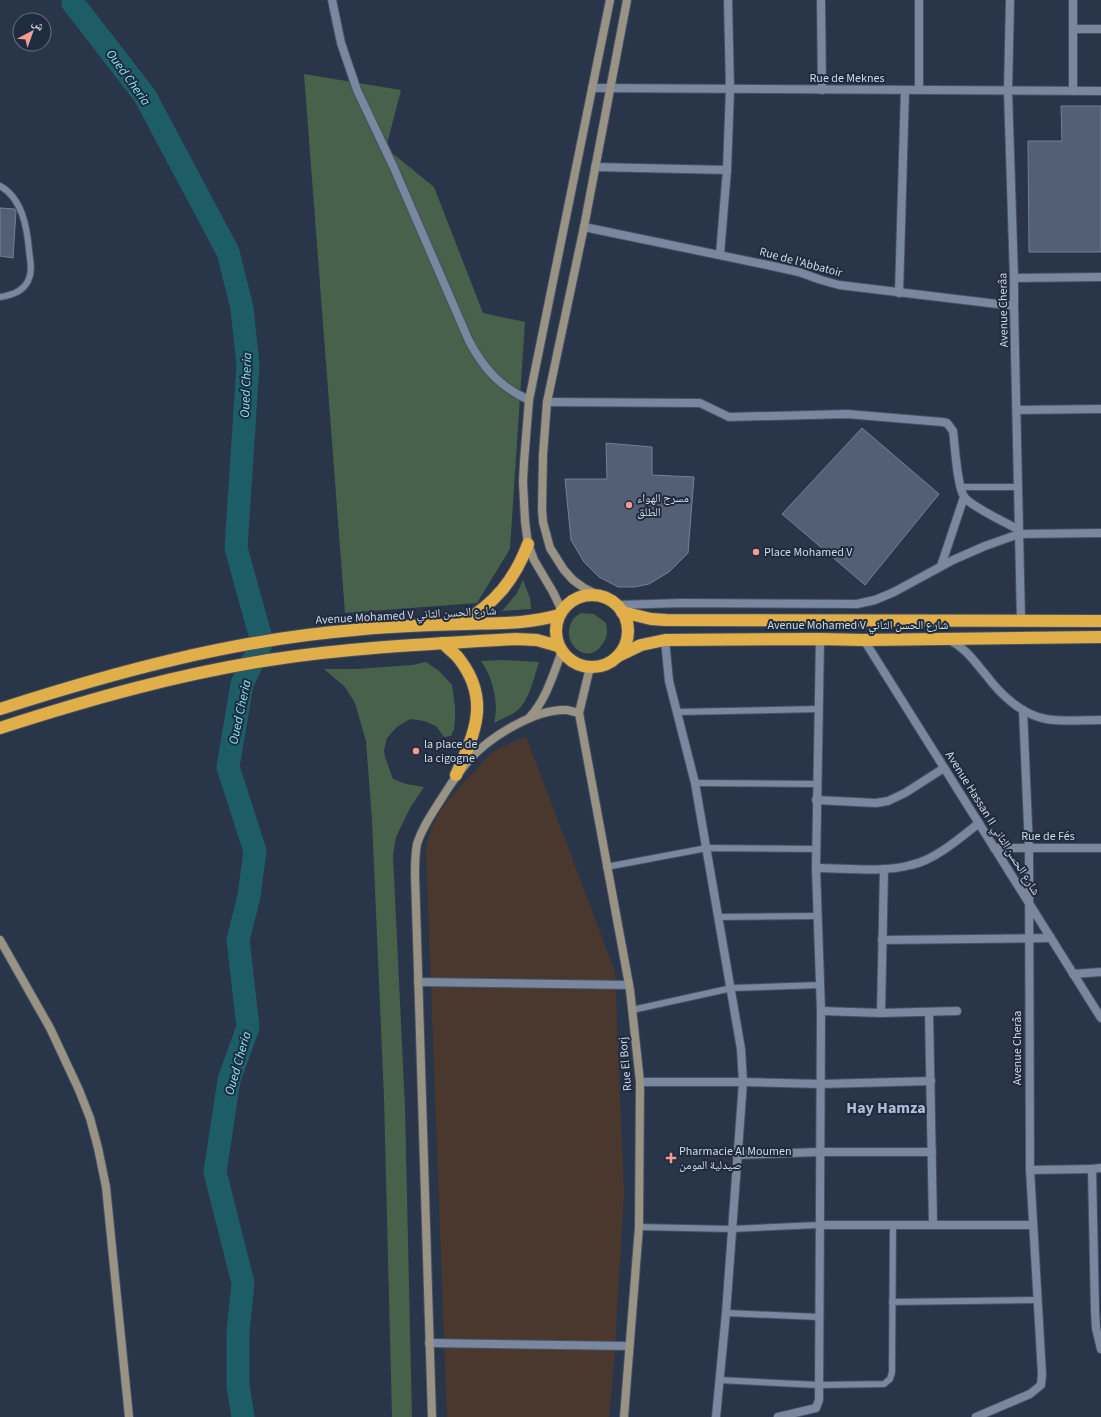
<svg xmlns="http://www.w3.org/2000/svg" width="1101" height="1417" font-family="'Source Sans 3','Noto Naskh Arabic',sans-serif">
	<style>
		.commercial { fill: #4a382f }
		.green { fill: #47614b }
		.lines { fill: none; stroke-linecap: round; stroke-linejoin: round }
		.river { stroke: #1d5e66; stroke-width: 23 }
		.building { fill: #525f75; stroke: #728097 }
		.lane-casing { stroke: #465161; stroke-width: 8 }
		.street-casing { stroke: #465161; stroke-width: 10 }
		.secondary-casing { stroke: #465161; stroke-width: 10 }
		.highway-casing { stroke: #465161; stroke-width: 14 }
		.lane { stroke: #79879f; stroke-width: 6 }
		.street { stroke: #79879f; stroke-width: 8 }
		.secondary { stroke: #989385; stroke-width: 8 }
		.highway { stroke: #e1af49; stroke-width: 12 }
		.poi-dot { fill: #f59c91; stroke: #1f2b3e; stroke-width: 1.5 }
		.labels { text-anchor: middle; stroke-width: 4; stroke-linejoin: round; paint-order: stroke }
		.street-label { font-size: 12px; fill: #d0d8e5; stroke: #1f2b3e }
		.poi-label { font-size: 12px; fill: #d0d8e5; stroke: #1f2b3e; text-anchor: start }
		.water-label { font-size: 13px; font-style: italic; fill: #84e7f4; stroke: #1f2b3e }
		.district-label { font-size: 16px; font-weight: bold; fill: #b0bfd8; stroke: #1f2b3e }
	</style>
	<rect width="100%" height="100%" fill="#293549"/>
	<path class="commercial" d="M526 736 615 972 624 1194 614 1364 609 1417H447L426 849 430 832 439 813 448 800 490 754 500 748Z"/>
	<g class="green">
		<path d="M304 74 401 90 386 148 434 187 483 313 525 322 510 549 477 603 345 613Z"/>
		<path d="M523 580 530 598 531 609 502 611 517 593Z"/>
		<path d="M581 613 594 614 606 623C608 633 607 639 601 646 586 666 560 642 572 621 574 617 578 615 581 613Z"/>
		<path d="M502 660 539 662C534 677 529 704 514 713 508 717 501 719 494 723 499 703 493 678 481 661Z"/>
		<path d="M426 662 439 671 452 685 455 707V720L454 729 451 736 444 737 436 726 424 721 410 719 397 727 387 738 384 750 385 757 393 779 406 784 424 787 410 808 396 837 393 855 405 1107 412 1417H392L384 1099 372 820 366 741 355 703 345 687 324 669H357L412 665Z"/>
	</g>
	<g class="lines">
		<path class="river" d="M74 0 73 3 145 96 228 252 242 308 248 365 236 548 262 642 242 684 228 767 255 851 249 896 238 940 248 1027 229 1080 215 1172 243 1283 238 1332V1385L243 1417"/>
	</g>
	<g class="building">
		<path d="M1061 106H1101V252H1029L1028 141H1062Z"/>
		<path d="M0 208 15 209 16 211 13 258 0 256Z"/>
		<path d="M862 428 939 494 865 585 782 514Z"/>
		<path d="M606 443 652 447V475L694 477 688 553 669 572 649 584 635 587H618L599 577 584 562 571 540 565 479H607Z"/>
	</g>
	<g class="lines">
		<g class="lane-casing">
			<g id="lane">
				<path d="M0 186C22 198 27 227 29 250 30 261 33 271 28 281 22 292 12 295 0 297"/>
				<path d="M960 487H1019"/>
				<path d="M677 712 818 709"/>
				<path d="M695 783 817 784"/>
				<path d="M606 867 707 848 816 849"/>
				<path d="M719 917 818 916"/>
				<path d="M632 1010 732 988 820 985"/>
				<path d="M639 1227 732 1229 819 1225"/>
				<path d="M892 1302 1037 1300"/>
				<path d="M726 1313 819 1317"/>
				<path d="M719 1380 819 1385 884 1384 890 1379 892 1372 893 1224"/>
			</g>
		</g>
		<g class="street-casing">
			<g id="street">
				<path d="M332 0 341 43 357 90 394 168 469 341C484 369 500 387 529 400"/>
				<path d="M821 0 822 90"/>
				<path d="M1010 0 1008 91 1014 278V306L1021 621"/>
				<path d="M1073 29H1101"/>
				<path d="M592 88 1101 91"/>
				<path d="M919 90V0"/>
				<path d="M1073 91V0"/>
				<path d="M595 167 727 170"/>
				<path d="M584 227 772 266 799 272 821 280 839 285 1014 306"/>
				<path d="M720 254 727 170 730 89 728 0"/>
				<path d="M1014 278 1101 277"/>
				<path d="M899 293 905 90"/>
				<path d="M547 402 700 403 729 417 847 414 942 422 947 423 953 431C955 445 957 489 965 498 974 508 1005 522 1019 530"/>
				<path d="M1017 410 1101 409"/>
				<path d="M941 566 964 497"/>
				<path d="M617 605 681 603 857 604 875 600 894 592 953 560 985 546 1019 534 1101 533"/>
				<path d="M665 640 669 681 695 783 741 1049 743 1082 726 1313 716 1417"/>
				<path d="M864 640 1101 1018"/>
				<path d="M949 640C966 648 974 661 986 675 1000 694 1022 715 1046 719 1064 722 1083 720 1101 720"/>
				<path d="M816 800 876 803 888 801 905 793 944 768"/>
				<path d="M994 848H1101"/>
				<path d="M816 868C847 868 881 873 911 865 935 860 960 838 979 823"/>
				<path d="M882 940 1051 938"/>
				<path d="M1073 974 1101 972"/>
				<path d="M418 982 629 985"/>
				<path d="M821 1011 881 1013 957 1011"/>
				<path d="M929 1012 933 1224"/>
				<path d="M881 1013 884 869"/>
				<path d="M640 1082H743L821 1084 931 1081"/>
				<path d="M737 1155 820 1152H932"/>
				<path d="M1101 1168 1092 1169 1095 1310 1096 1328 1101 1349"/>
				<path d="M1030 1170 1092 1169"/>
				<path d="M819 1225H1033"/>
				<path d="M429 1343 629 1346"/>
				<path d="M778 1417 816 1408 819 1400 821 1011 816 868 820 639"/>
				<path d="M976 1417 1030 1394 1041 1385 1042 1374 1030 1170 1029 848 1023 710"/>
			</g>
		</g>
		<g class="secondary-casing">
			<g id="secondary">
				<path d="M600 596 584 588 573 580 564 570 550 548 543 522 542 509 543 455 547 402 584 227 627 0"/>
				<path d="M562 611 553 592 534 560 528 544 525 521 523 482 524 462 529 400 610 0"/>
				<path d="M590 667 579 713 630 990 640 1082 639 1227 624 1417"/>
				<path d="M529 718C546 700 553 675 562 651"/>
				<path d="M0 940 50 1028 79 1090 90 1118 98 1148 106 1187 129 1417"/>
				<path d="M432 1417 415 875C415 864 415 854 417 844 422 828 431 815 440 801 449 786 459 772 470 759 490 737 536 708 567 710 571 711 575 712 579 713"/>
			</g>
		</g>
		<g class="highway-casing">
			<g id="highway">
				<circle cx="592" cy="631" r="36"/>
				<path d="M622 612 651 619 666 620 1101 621"/>
				<path d="M461 624C495 603 514 581 528 544"/>
				<path d="M443 643C448 649 456 654 460 660 491 701 474 735 456 775"/>
				<path d="M618 656 641 645 665 640 820 639 864 640 1101 637"/>
				<path d="M0 709C115 672 233 640 354 630 391 626 429 625 466 624 497 623 529 624 559 615"/>
				<path d="M0 728C90 699 182 673 276 659 355 647 435 644 515 639L537 640 558 646"/>
			</g>
		</g>
		<use href="#lane" class="lane"/>
		<use href="#street" class="street"/>
		<use href="#secondary" class="secondary"/>
		<use href="#highway" class="highway"/>
	</g>
	<g class="poi-dot">
		<circle cx="629" cy="505" r="4"/>
		<circle cx="756" cy="552" r="4"/>
		<circle cx="416" cy="751" r="4"/>
		<path d="M669 1152h4v4h4v4h-4v4h-4v-4h-4v-4h4z"/>
	</g>
	<g class="labels">
		<g class="street-label">
			<text x="847" y="82">Rue de Meknes</text>
			<text transform="translate(801 262) rotate(15)" y="4">Rue de l'Abbatoir</text>
			<text transform="translate(1003 310) rotate(-91)" y="4">Avenue Cherâa</text>
			<text transform="translate(406 615) rotate(-3)" y="4">Avenue Mohamed V شارع الحسن الثاني</text>
			<text x="858" y="629">Avenue Mohamed V شارع الحسن الثاني</text>
			<text transform="translate(993 823) rotate(58)" y="4">Avenue Hassan II شارع الحسن الثاني</text>
			<text x="1048" y="840">Rue de Fés</text>
			<text transform="translate(1017 1048) rotate(-90)" y="4">Avenue Cherâa</text>
			<text transform="translate(625 1064) rotate(-95)" y="4">Rue El Borj</text>
		</g>
		<g class="poi-label">
			<text x="637" y="502">مسرح الهواء<tspan x="637" dy="14">الطلق</tspan></text>
			<text x="764" y="556">Place Mohamed V</text>
			<text x="424" y="748">la place de<tspan x="424" dy="14">la cigogne</tspan></text>
			<text x="679" y="1155">Pharmacie Al Moumen<tspan x="679" dy="14">صيدلية المومن</tspan></text>
		</g>
		<g class="water-label">
			<text transform="translate(129 77) rotate(54)" y="5">Oued Cheria</text>
			<text transform="translate(245 385) rotate(-88)" y="5">Oued Cheria</text>
			<text transform="translate(239 712) rotate(-78)" y="5">Oued Cheria</text>
			<text transform="translate(237 1063) rotate(-74)" y="5">Oued Cheria</text>
		</g>
		<g class="district-label">
			<text x="886" y="1113">Hay Hamza</text>
		</g>
	</g>
	<g transform="translate(32 32) rotate(41)"><circle r="19" fill="#1f2b3e" stroke="#667081"/>
	<path d="M0-3L7 15L0 10L-7 15Z" fill="#f59c91"/>
	<text y="-6" font-size="11" font-weight="bold" text-anchor="middle" fill="#d0d8e5">ش</text>
	</g>
</svg>
